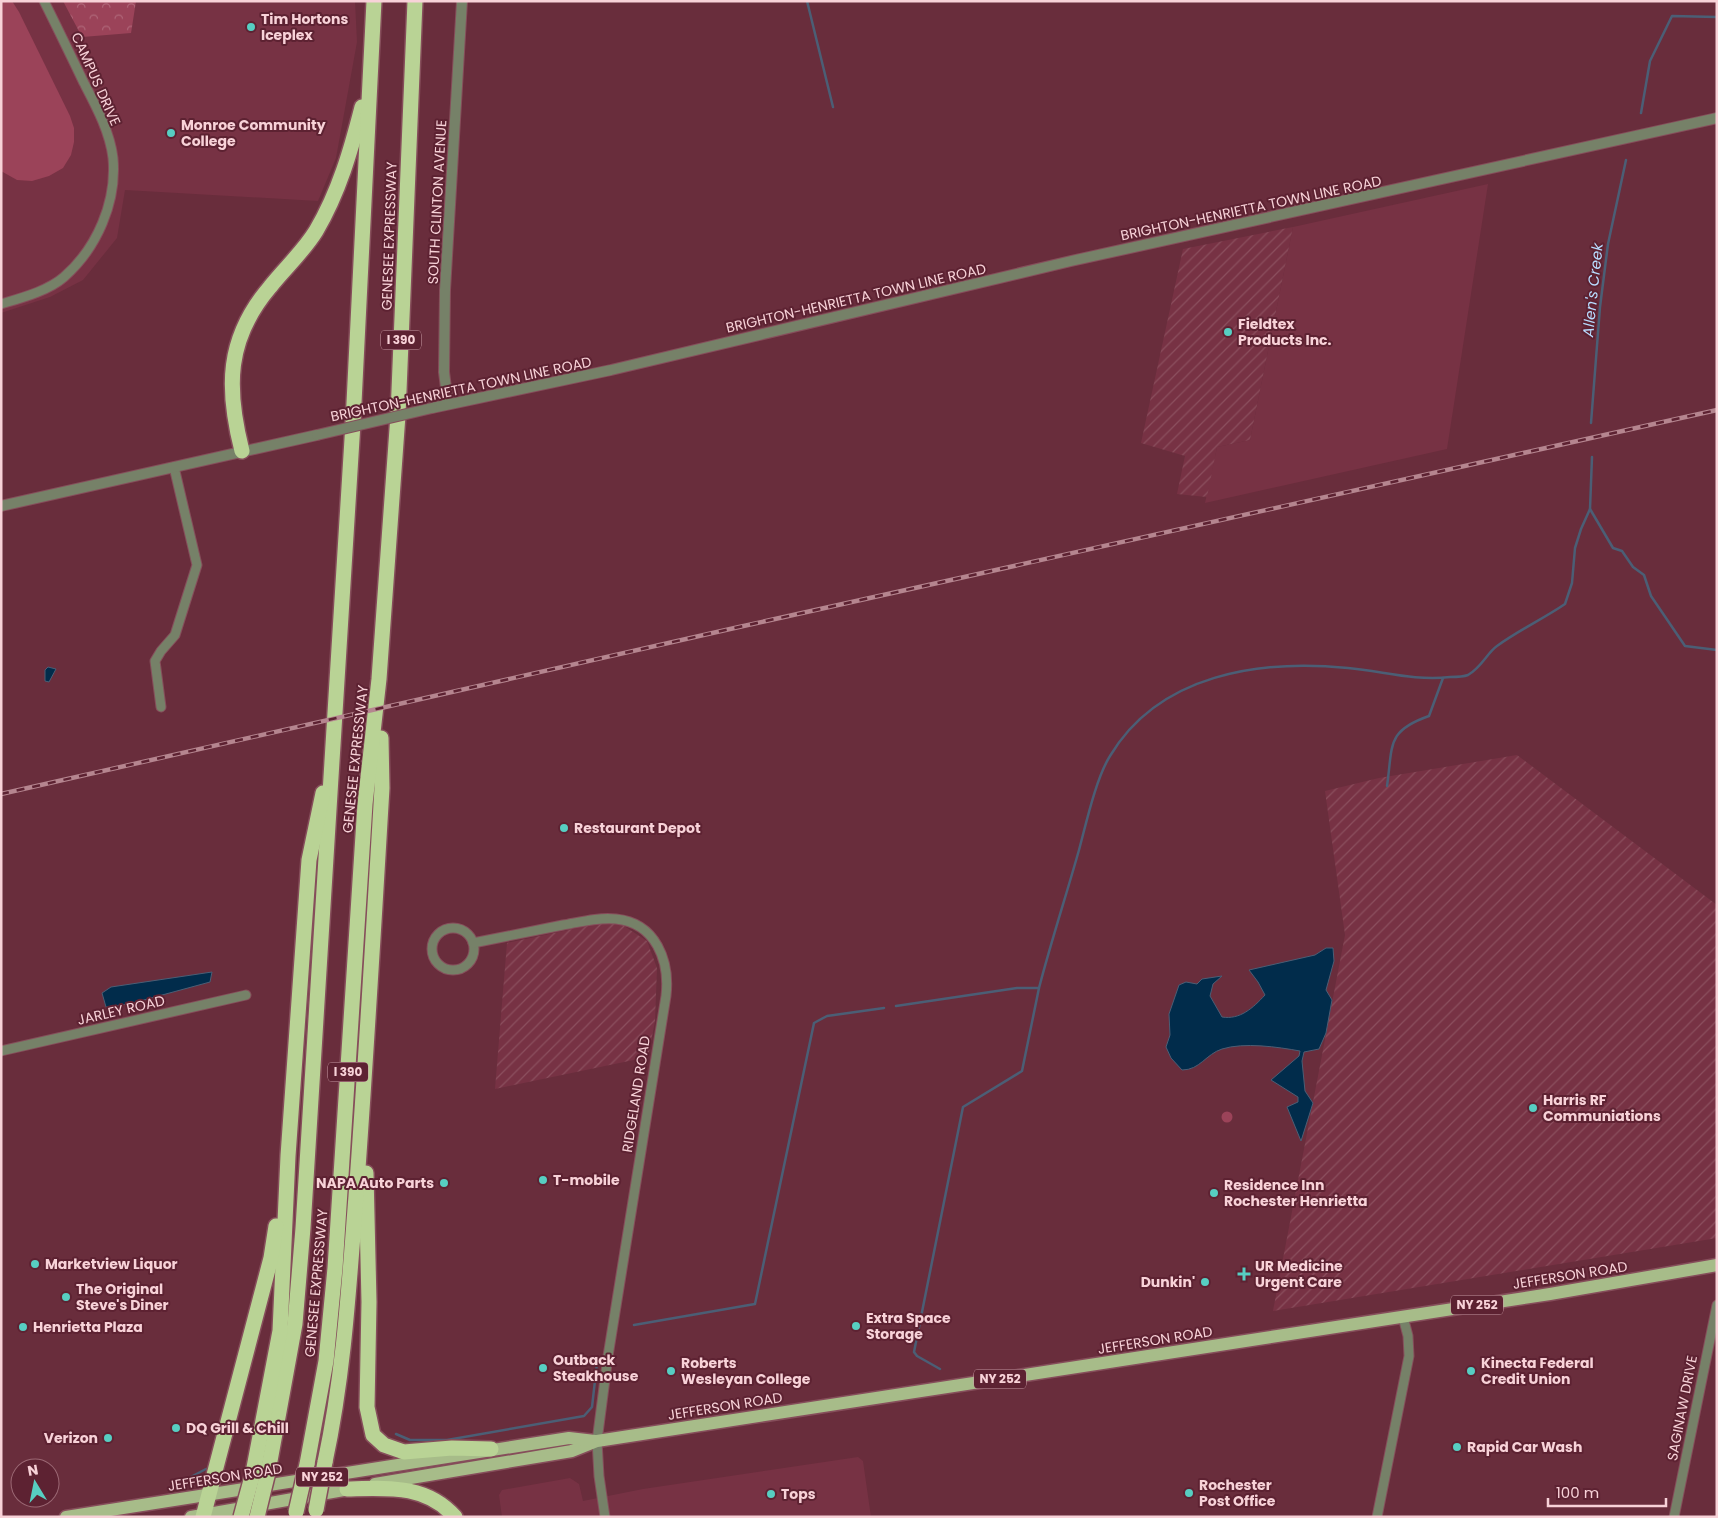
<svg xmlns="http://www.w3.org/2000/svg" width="1718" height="1518" font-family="Poppins,sans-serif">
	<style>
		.built { fill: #773244 }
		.industrial { fill: url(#industrial-furrows) }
		.forest { fill: url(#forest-crowns) }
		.park { fill: #9b4359 }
		.water { fill: #012c4b; stroke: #4b5e75 }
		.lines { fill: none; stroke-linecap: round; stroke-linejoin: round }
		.stream { stroke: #4b5e75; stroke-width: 2.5 }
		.minor-casing { stroke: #864e5b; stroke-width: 11 }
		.tertiary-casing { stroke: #864e5b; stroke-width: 12 }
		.primary-casing { stroke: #864e5b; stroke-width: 15 }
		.motorway-casing { stroke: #864e5b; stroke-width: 18 }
		.minor { stroke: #768168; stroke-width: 9 }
		.tertiary { stroke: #768168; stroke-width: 10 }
		.primary { stroke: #a7bc89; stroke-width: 12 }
		.motorway { stroke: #b9d395; stroke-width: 15 }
		.rail-casing { stroke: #b5858f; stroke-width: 4.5 }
		.rail { stroke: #5d2232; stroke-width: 2.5; stroke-dasharray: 8; stroke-linecap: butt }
		.tertiary-bridge-casing { stroke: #864e5b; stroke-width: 12; stroke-linecap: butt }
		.motorway-bridge-casing { stroke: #864e5b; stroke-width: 18; stroke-linecap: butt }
		.tertiary-bridge { stroke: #768168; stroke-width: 10 }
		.motorway-bridge { stroke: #b9d395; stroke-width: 15 }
		.poi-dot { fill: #57cec2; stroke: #5d2232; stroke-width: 2 }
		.labels { text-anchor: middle; stroke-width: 4; stroke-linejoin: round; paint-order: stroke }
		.shield { fill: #5d2232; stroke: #ca9da6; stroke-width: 1 }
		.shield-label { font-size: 12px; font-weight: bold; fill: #f8d2d8 }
		.poi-label { font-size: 14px; font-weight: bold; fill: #f8d2d8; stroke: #5d2232; text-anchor: start }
		.street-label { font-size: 14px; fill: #f8d2d8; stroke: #5d2232 }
		.water-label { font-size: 15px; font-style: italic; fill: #b9ddff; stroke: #5d2232 }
	</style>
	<defs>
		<pattern id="industrial-furrows" width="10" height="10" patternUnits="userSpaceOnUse" patternTransform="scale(1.25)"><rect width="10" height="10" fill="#773244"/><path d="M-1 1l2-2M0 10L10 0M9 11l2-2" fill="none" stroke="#8b4f5e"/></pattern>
		<pattern id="forest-crowns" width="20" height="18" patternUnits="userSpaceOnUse" patternTransform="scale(1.25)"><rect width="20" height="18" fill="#9b4359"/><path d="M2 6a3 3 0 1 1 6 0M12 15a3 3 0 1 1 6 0" fill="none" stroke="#af6678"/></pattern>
	</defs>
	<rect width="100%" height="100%" fill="#692d3c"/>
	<g class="built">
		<path d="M1 1H355L357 42 336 158 318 201 125 190 117 238 83 280 50 297 1 313Z"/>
		<path d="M1488 184 1447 449 1205 503 1217 447 1250 440 1293 227Z"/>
		<path d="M858 1457 863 1461 871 1517H502L499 1495 502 1490 570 1478 579 1484 583 1501 643 1489Z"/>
	</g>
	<g class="industrial">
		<path d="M1293 227 1250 440 1217 447 1207 497 1177 494 1185 456 1141 443 1183 249Z"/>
		<path d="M1517 755 1717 905V1238L1273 1311 1345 935 1325 791 1379 778Z"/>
		<path d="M601 923 621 924 647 941 657 968 655 1021 648 1057 495 1089 507 943Z"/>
	</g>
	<path class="forest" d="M63 1H136L131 33 82 37Z"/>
	<g class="park">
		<path d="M1 1H12L19 12 70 116 74 128V142L71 155 63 168 49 176 32 181 17 180 1 171Z"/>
		<circle cx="1227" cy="1117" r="5.5"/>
	</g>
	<g class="water">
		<path d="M48 667 56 669 49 682 45 681V670Z"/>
		<path d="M1326 948H1333L1334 961 1326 990 1332 1000 1326 1033 1319 1049 1304 1052 1302 1061 1305 1091 1313 1103 1301 1141 1287 1107 1298 1102V1097L1271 1080 1299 1056 1300 1051C1278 1047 1244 1042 1222 1049 1206 1054 1200 1070 1182 1070L1171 1058 1166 1047 1170 1035 1169 1014 1179 985 1186 982 1197 984 1202 979 1222 976 1213 984 1210 996 1222 1017C1240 1020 1253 1008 1265 995L1258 982 1249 970 1315 955Z"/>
		<path d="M212 972 210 982 129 1004 106 1007 102 993 111 987Z"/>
	</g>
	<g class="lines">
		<g class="stream">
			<path d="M807 1 833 107"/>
			<path d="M1641 113 1650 61 1672 16 1717 17"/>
			<path d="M1591 423 1600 307 1608 244 1626 160"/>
			<path d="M1590 509 1613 548 1622 551 1633 567 1644 575 1651 596 1685 646 1717 650"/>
			<path d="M1387 786C1393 745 1386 731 1429 716L1443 678"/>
			<path d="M1039 988C1051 942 1066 896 1079 850 1086 824 1096 778 1110 756 1159 674 1260 659 1348 668 1383 671 1413 681 1450 677 1455 677 1463 677 1468 675 1482 667 1487 653 1497 646 1519 630 1543 619 1565 604L1572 583 1575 548 1581 529 1590 509 1592 457"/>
			<path d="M896 1006 1017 988H1039L1022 1071 963 1107 914 1352 917 1356 940 1369"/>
			<path d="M634 1325 755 1304 814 1023 827 1016 884 1008"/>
			<path d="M396 1434 410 1440H447L584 1416 592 1407 597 1363"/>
			<path d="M185 1480 206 1469"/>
		</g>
		<g class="minor-casing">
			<g id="minor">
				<path d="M1 304C21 298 48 291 64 277 97 248 117 202 113 158 110 132 96 106 84 83 71 56 58 29 44 1"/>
				<path d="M161 707 155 661 161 651 175 635 197 565 174 467"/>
				<circle cx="453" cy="949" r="21"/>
				<path d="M473 943C503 937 533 931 563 925 580 922 599 917 616 919 656 923 670 961 666 996L608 1356 597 1441 599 1476 605 1517"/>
				<path d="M1 1051 246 995"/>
				<path d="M1377 1517 1409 1356 1408 1336 1403 1317"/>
				<path d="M1674 1517 1717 1305"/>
			</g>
		</g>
		<g class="tertiary-casing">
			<g id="tertiary">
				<path d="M448 404 444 372 445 290 462 1"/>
				<path d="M432 408 611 370 1071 261 1717 118"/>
				<path d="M1 506 317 435"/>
			</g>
		</g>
		<g class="primary-casing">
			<g id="primary">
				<path d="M375 1484 572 1451 597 1441 1550 1294 1717 1265"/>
				<path d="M66 1517 569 1438 595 1441"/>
				<path d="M191 1517 355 1488"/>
			</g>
		</g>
		<g class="motorway-casing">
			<g id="motorway">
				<path d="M242 451C226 388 226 339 270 287 285 268 303 252 316 231 339 192 351 150 362 107"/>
				<path d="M366 1173 369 1302 367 1407 373 1435 384 1445 404 1452 452 1448 491 1449"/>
				<path d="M325 1462C344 1374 349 1285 356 1196 366 1060 374 924 382 788L381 738"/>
				<path d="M307 1464 326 1361 335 1268 365 804 379 679 398 415 415 1"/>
				<path d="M268 1472 295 1324 303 1228 353 423 374 1"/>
				<path d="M253 1473 280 1331 288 1156 309 860 323 793"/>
				<path d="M347 1489C387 1488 426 1484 455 1517"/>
				<path d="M203 1517 271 1258 276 1226"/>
			</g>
		</g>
		<use href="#minor" class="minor"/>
		<use href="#tertiary" class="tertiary"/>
		<use href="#primary" class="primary"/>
		<use href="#motorway" class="motorway"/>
		<g class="rail-casing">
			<path id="rail" d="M1 794 739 627 1717 410"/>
		</g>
		<use href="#rail" class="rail"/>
		<g class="tertiary-bridge-casing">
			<path id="tertiary-bridge" d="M317 435 432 408"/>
		</g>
		<g class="motorway-bridge-casing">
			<g id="motorway-bridge">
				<path d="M316 1510 325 1462"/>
				<path d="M296 1512 307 1464"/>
				<path d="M241 1517 253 1473"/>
				<path d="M257 1517 268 1472"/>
			</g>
		</g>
		<use href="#tertiary-bridge" class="tertiary-bridge"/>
		<use href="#motorway-bridge" class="motorway-bridge"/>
	</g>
	<g class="poi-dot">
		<circle cx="251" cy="27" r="5"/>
		<circle cx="171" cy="133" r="5"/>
		<circle cx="1228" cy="332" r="5"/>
		<circle cx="564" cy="828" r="5"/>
		<circle cx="1533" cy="1108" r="5"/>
		<circle cx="543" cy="1180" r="5"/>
		<circle cx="444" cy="1183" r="5"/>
		<circle cx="1214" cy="1193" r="5"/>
		<circle cx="35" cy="1264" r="5"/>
		<path d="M1241.5 1266.5h5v5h5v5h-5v5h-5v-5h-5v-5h5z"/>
		<circle cx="1205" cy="1282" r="5"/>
		<circle cx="66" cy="1297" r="5"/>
		<circle cx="856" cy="1326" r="5"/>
		<circle cx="23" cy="1327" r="5"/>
		<circle cx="543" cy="1368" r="5"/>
		<circle cx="671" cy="1371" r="5"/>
		<circle cx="1471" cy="1371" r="5"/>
		<circle cx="176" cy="1428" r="5"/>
		<circle cx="108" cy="1438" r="5"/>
		<circle cx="1457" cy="1447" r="5"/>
		<circle cx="1189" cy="1493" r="5"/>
		<circle cx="771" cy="1494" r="5"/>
	</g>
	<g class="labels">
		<g class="shield">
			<rect x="381" y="330.5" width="40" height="19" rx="4"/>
			<rect x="328" y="1062.5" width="40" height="19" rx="4"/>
			<rect x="1451" y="1295.5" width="52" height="19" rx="4"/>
			<rect x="974" y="1369.5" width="52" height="19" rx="4"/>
			<rect x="296" y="1467.5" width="52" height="19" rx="4"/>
		</g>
		<g class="shield-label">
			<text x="401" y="344">I 390</text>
			<text x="348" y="1076">I 390</text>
			<text x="1477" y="1309">NY 252</text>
			<text x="1000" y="1383">NY 252</text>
			<text x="322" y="1481">NY 252</text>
		</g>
		<g class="poi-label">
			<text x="261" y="24">Tim Hortons<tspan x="261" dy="16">Iceplex</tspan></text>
			<text x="181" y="130">Monroe Community<tspan x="181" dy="16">College</tspan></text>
			<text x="1238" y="329">Fieldtex<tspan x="1238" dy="16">Products Inc.</tspan></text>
			<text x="574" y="833">Restaurant Depot</text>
			<text x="1543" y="1105">Harris RF<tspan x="1543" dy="16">Communiations</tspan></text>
			<text x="553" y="1185">T-mobile</text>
			<text x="434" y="1188" text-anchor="end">NAPA Auto Parts</text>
			<text x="1224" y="1190">Residence Inn<tspan x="1224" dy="16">Rochester Henrietta</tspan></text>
			<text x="45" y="1269">Marketview Liquor</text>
			<text x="1255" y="1271">UR Medicine<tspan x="1255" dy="16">Urgent Care</tspan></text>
			<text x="1195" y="1287" text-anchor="end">Dunkin'</text>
			<text x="76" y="1294">The Original<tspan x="76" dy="16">Steve's Diner</tspan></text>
			<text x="866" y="1323">Extra Space<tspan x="866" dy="16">Storage</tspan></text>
			<text x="33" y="1332">Henrietta Plaza</text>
			<text x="553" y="1365">Outback<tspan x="553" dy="16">Steakhouse</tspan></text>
			<text x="681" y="1368">Roberts<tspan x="681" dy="16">Wesleyan College</tspan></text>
			<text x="1481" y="1368">Kinecta Federal<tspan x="1481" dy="16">Credit Union</tspan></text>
			<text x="186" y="1433">DQ Grill &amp; Chill</text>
			<text x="98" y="1443" text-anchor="end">Verizon</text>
			<text x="1467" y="1452">Rapid Car Wash</text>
			<text x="1199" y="1490">Rochester<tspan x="1199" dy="16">Post Office</tspan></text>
			<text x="781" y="1499">Tops</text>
		</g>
		<g class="street-label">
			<text transform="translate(96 79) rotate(66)" y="5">CAMPUS DRIVE</text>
			<text transform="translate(437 202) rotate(-87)" y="5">SOUTH CLINTON AVENUE</text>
			<text transform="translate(1251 208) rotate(-12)" y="5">BRIGHTON-HENRIETTA TOWN LINE ROAD</text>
			<text transform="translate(389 236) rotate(-88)" y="5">GENESEE EXPRESSWAY</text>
			<text transform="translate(856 298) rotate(-13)" y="5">BRIGHTON-HENRIETTA TOWN LINE ROAD</text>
			<text transform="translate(461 389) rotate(-12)" y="5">BRIGHTON-HENRIETTA TOWN LINE ROAD</text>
			<text transform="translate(355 759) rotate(-84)" y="5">GENESEE EXPRESSWAY</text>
			<text transform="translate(121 1010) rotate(-13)" y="5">JARLEY ROAD</text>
			<text transform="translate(636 1094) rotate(-81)" y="5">RIDGELAND ROAD</text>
			<text transform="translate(1570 1275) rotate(-9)" y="5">JEFFERSON ROAD</text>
			<text transform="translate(316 1283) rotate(-85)" y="5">GENESEE EXPRESSWAY</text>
			<text transform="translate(1155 1340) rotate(-9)" y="5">JEFFERSON ROAD</text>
			<text transform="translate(725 1406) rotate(-9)" y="5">JEFFERSON ROAD</text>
			<text transform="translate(1682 1408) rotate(-79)" y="5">SAGINAW DRIVE</text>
			<text transform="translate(225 1477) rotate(-9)" y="5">JEFFERSON ROAD</text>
		</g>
		<g class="water-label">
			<text transform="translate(1593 290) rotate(-84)" y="5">Allen's Creek</text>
		</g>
	</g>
	<rect width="1718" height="1518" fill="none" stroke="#f8d2d8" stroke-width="5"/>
	<g transform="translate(35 1483) rotate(350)"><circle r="24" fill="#5d2232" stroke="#9b6874"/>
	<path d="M0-4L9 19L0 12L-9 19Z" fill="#57cec2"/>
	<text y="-8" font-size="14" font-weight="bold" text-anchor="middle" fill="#f8d2d8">N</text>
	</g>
	<path d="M1548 1498v8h118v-8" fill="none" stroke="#f8d2d8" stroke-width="2.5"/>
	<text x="1556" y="1498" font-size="15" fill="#f8d2d8" stroke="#5d2232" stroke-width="4" paint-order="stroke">100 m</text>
</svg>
